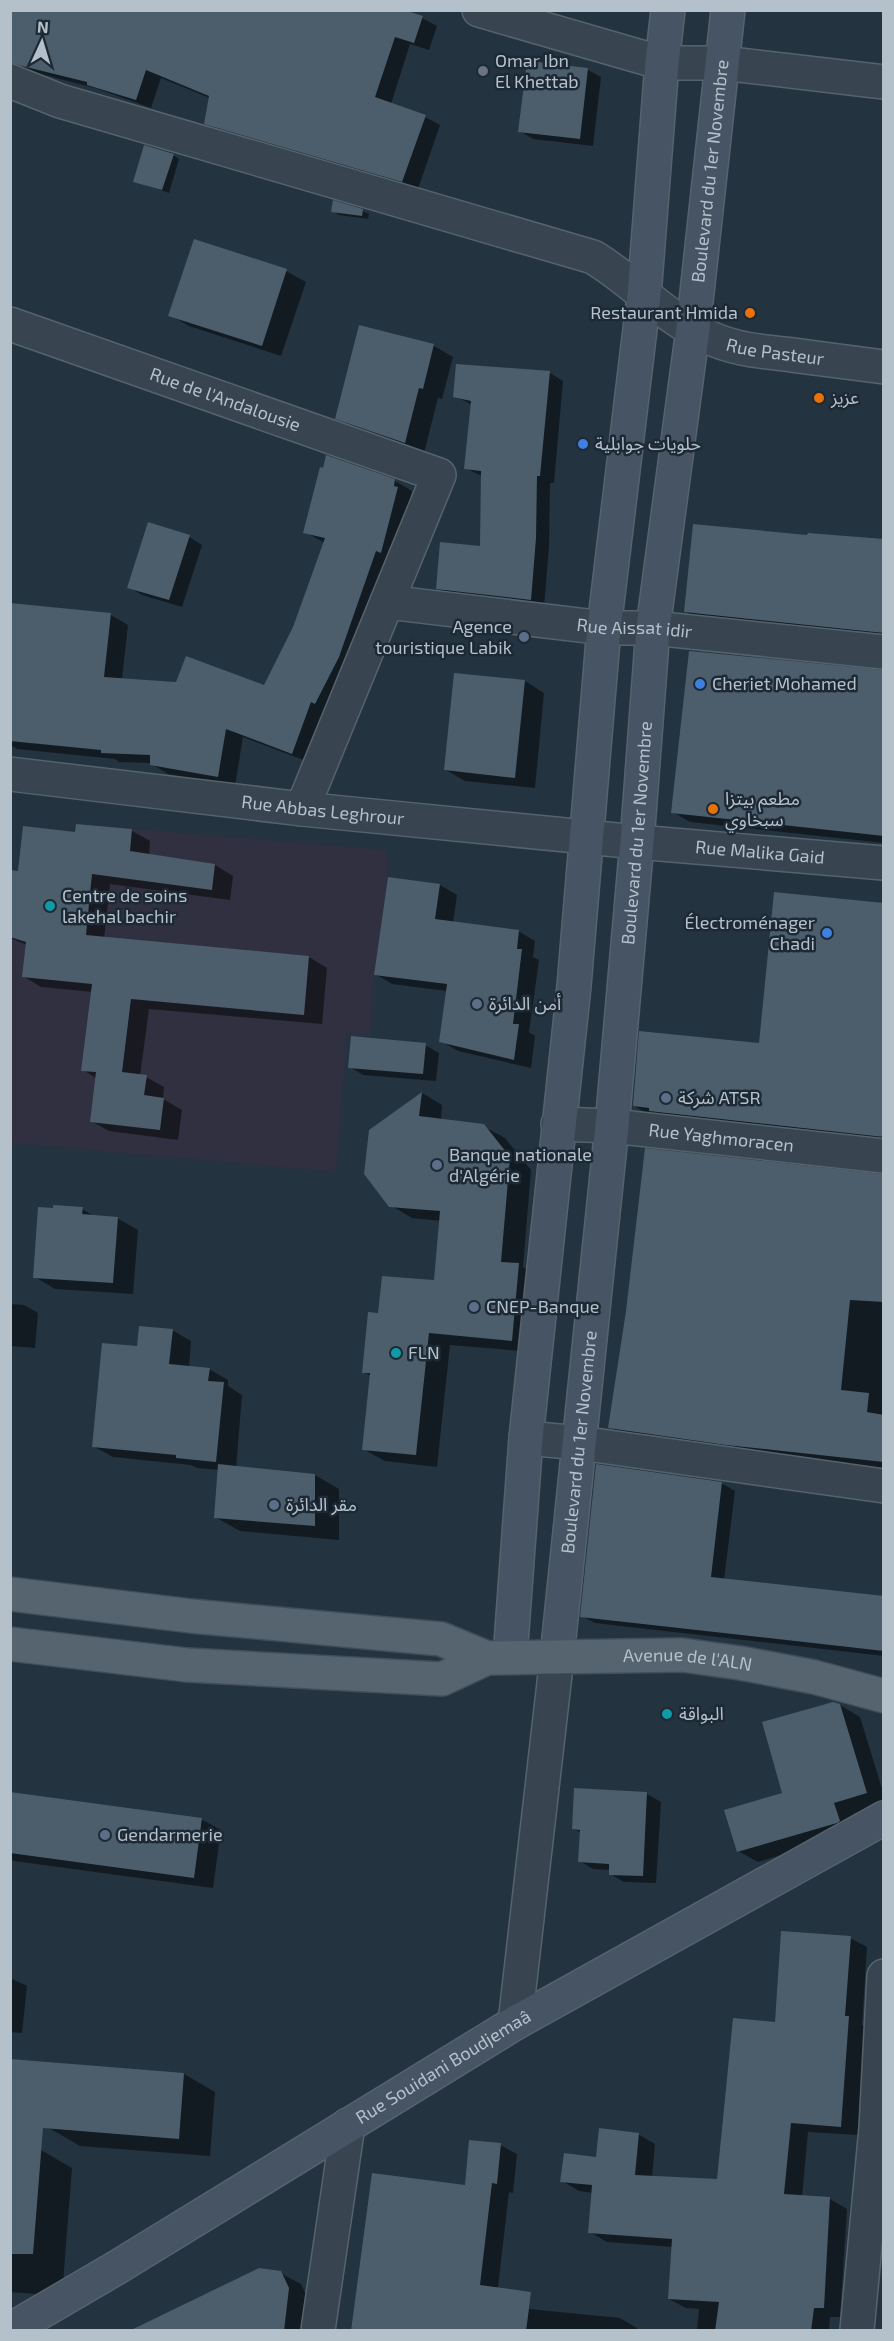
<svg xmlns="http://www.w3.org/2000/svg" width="894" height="2341" font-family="'Exo 2','Noto Sans Arabic',sans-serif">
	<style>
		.medical { fill: #303040 }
		.shadow { fill: #0007 }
		.building { fill: #4c5e6b }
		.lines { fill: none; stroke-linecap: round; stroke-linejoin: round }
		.street-casing { stroke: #56636d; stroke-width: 36 }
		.secondary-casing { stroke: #56636d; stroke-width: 36 }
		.primary-casing { stroke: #414e59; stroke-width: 36 }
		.street { stroke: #384550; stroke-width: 33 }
		.secondary { stroke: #465463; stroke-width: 33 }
		.primary { stroke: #566470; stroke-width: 33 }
		.worship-dot { fill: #6b7280; stroke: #1d2a35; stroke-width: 2 }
		.food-dot { fill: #e8710a; stroke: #1d2a35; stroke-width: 2 }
		.shop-dot { fill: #3f7fe0; stroke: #1d2a35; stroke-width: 2 }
		.service-dot { fill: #5c6f8a; stroke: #1d2a35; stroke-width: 2 }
		.culture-dot { fill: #0f9aa8; stroke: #1d2a35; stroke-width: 2 }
		.labels { text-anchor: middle; stroke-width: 5; stroke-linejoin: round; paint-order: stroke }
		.poi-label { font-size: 18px; fill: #b4c0ca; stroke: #1d2a35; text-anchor: start }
		.street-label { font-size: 18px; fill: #b4c0ca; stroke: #1d2a35 }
	</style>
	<rect width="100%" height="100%" fill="#233340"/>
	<path class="medical" d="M77 824 386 850 388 877 374 975 370 1036H347L336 1172 11 1143 10 870 18 871 23 826 75 831Z"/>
	<g class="shadow">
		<path d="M422 18 437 26 429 50 410 44 391 104 425 117 440 125 418 189 220 131 205 123 210 98 161 78 151 108 95 88 21 69 10 63Z"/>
		<path d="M588 70 601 77 593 146 533 139 520 131Z"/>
		<path d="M173 155 179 159 169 193 135 181Z"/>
		<path d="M333 211H362L369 214 368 219 339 215Z"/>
		<path d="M286 271 306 282 281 356 189 326 170 315Z"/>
		<path d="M360 327 434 346 453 357 442 399 438 398 424 453 356 429 337 418Z"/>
		<path d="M457 365 550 373 563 381 554 483H550L549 547 544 607 451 596 438 588 482 548V476L465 468 472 405 455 396Z"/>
		<path d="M395 481 412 491 411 496 415 498 309 762 243 737 235 786 168 774 150 763 119 762 115 759 17 749 10 745V621L111 615 128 625 122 679 265 687 295 628 325 543 305 532Z"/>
		<path d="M809 536 884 540V640L703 622 686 612Z"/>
		<path d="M189 537 202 545 182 607 142 595 129 587Z"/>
		<path d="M884 672V843L690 822 673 812Z"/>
		<path d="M525 681 544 693 535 788 465 781 446 770Z"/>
		<path d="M78 825 132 831 150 841 149 855 215 865 233 876 230 900 110 884 104 939 309 957 327 968 322 1024 149 1009 140 1076 146 1077 164 1087 163 1099 182 1110 178 1140 109 1131 91 1121 96 1078 83 1070 93 992 41 987 23 976 27 945 10 938V872L20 873 77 833Z"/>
		<path d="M389 879 440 885 457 895 453 923 518 931 535 941 533 957 539 960 529 1032 535 1036 531 1068 458 1051 441 1041 447 991 392 984 375 974Z"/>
		<path d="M884 904V1144L652 1116 634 1106 761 1044Z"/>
		<path d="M425 1045 439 1053 436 1081 363 1075 350 1067Z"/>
		<path d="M422 1093 442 1105 441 1120 483 1126 505 1138 531 1170 523 1267 540 1277 533 1352 450 1345 437 1467 385 1461 363 1449 371 1376 364 1372 380 1315 435 1282 441 1221 412 1218 390 1205Z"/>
		<path d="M884 1176V1470L627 1438 610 1427Z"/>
		<path d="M82 1209 96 1217 117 1218 138 1230 133 1294 55 1289 35 1277Z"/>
		<path d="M10 1304 24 1305 38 1313 35 1348 10 1346Z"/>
		<path d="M172 1330 191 1341 189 1367 209 1369 228 1380V1386L242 1395 236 1468 315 1475 339 1489V1540L240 1531 215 1517 219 1470 197 1468 191 1465 113 1457 93 1446 138 1347Z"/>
		<path d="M721 1483 735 1491 724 1580 884 1598V1656L595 1623 582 1616Z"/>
		<path d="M840 1705 860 1717 884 1795V1804L853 1814 858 1832 857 1833 758 1862 738 1851 784 1794Z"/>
		<path d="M576 1790 647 1794 661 1802 656 1883 624 1882 610 1874 611 1870 593 1869 580 1861 581 1833 573 1828Z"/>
		<path d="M10 1793 201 1819 221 1830 213 1888 14 1861 10 1859Z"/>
		<path d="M850 1938 867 1947 862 2025 866 2027 858 2135 808 2132 802 2197 830 2199 847 2209 840 2317H830L829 2330H697L699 2309 686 2308 669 2299 673 2247 607 2242 590 2232 593 2193 579 2191 562 2181 638 2134 655 2144 652 2178 719 2181 776 2023Z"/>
		<path d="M10 1978 27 1986 22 2033 10 2032Z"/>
		<path d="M184 2074 215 2092 210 2156 80 2146 49 2128Z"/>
		<path d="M500 2145 517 2154 513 2193 509 2192 497 2296 352 2330Z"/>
		<path d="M10 2148 41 2150 72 2168 62 2296 10 2292Z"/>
		<path d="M280 2273 301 2284 309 2301 305 2330H133Z"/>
		<path d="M529 2309 620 2318 637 2328V2330H526Z"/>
	</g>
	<g class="building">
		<path d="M10 10H404L423 16 414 43 395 37 375 97 426 115 402 182 204 124 209 96 146 70 136 100 87 85V82L10 63Z"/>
		<path d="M527 61 588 68 580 139 518 132Z"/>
		<path d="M144 145 174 154 162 190 133 182Z"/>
		<path d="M333 200 363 209 362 216 331 212Z"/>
		<path d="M194 239 287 269 262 346 168 316Z"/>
		<path d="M359 325 434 344 423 389 419 388 405 443 335 419Z"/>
		<path d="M456 364 550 371 540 476H537L536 538 531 600 436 589 440 542 480 546 481 471 464 469 471 401 453 397Z"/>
		<path d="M326 455 395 479 394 486 398 487 381 553 376 551 339 657 315 704 311 702 292 754 226 729 218 777 150 765V755L101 753V750L10 741V603L111 613 104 677 176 682 186 656 264 685 293 627 325 538 303 533 320 467 323 468Z"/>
		<path d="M148 522 190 535 169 600 127 588Z"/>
		<path d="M693 524 807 535 808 533 884 539V633L684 612Z"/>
		<path d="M689 651 884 670V836L671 813Z"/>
		<path d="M454 673 525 680 515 778 444 770Z"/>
		<path d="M76 824 132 829 130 851 215 864 212 890 92 874 86 935 309 956 304 1015 131 999 122 1072 147 1075 144 1095 164 1098 160 1130 90 1122 96 1072 81 1071 92 984 22 977 26 942 10 937V870L18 871 23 826 75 832Z"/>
		<path d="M388 877 440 884 435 919 519 930 517 949H522L513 1024H519L514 1060 439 1042 447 984 374 975Z"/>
		<path d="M774 892 884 903V1137L649 1111V1108L633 1106 639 1031 759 1043Z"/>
		<path d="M351 1036 426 1043 423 1074 348 1068Z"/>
		<path d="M422 1092 419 1116 484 1124 510 1157 501 1262 519 1263 512 1341 429 1333 416 1455 362 1450 370 1373H362L368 1312 378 1313 382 1276 434 1280 440 1211 389 1207 364 1174 369 1130Z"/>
		<path d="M645 1148 884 1174V1302L850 1300 841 1390 869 1393 867 1412 884 1415V1462L726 1445 608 1428 626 1311Z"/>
		<path d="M53 1205 83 1207 82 1214 118 1217 113 1283 33 1278 38 1207 53 1208Z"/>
		<path d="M139 1326 173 1329 169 1364 210 1368 208 1381 224 1382 216 1462 176 1458V1455L92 1447 102 1343 137 1346Z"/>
		<path d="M218 1464 315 1474V1526L214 1518Z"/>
		<path d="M596 1464 722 1482 711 1577 884 1596V1651L580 1617Z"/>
		<path d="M833 1702 840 1704 867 1793 834 1803 840 1821 837 1823 737 1852 724 1810 782 1793 762 1722Z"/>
		<path d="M574 1788 647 1792 643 1876 609 1875V1864L578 1862 580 1830 572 1829Z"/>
		<path d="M10 1792 202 1818 194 1878 10 1853Z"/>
		<path d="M781 1931 851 1936 845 2016H849L841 2127 791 2123 784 2194 830 2197 824 2308H814L811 2331H715L719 2302 668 2299 672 2239 588 2233 592 2185 560 2182 564 2153 596 2157 599 2128 639 2133 635 2175 717 2179 733 2018 775 2022Z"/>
		<path d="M10 2059 184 2073 179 2139 43 2128 33 2254H10Z"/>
		<path d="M469 2140 501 2143 497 2184 492 2183 480 2285 531 2292 526 2331H351L372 2173 465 2185Z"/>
		<path d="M259 2268 281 2271 289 2288 284 2331H129Z"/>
	</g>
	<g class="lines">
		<g class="street-casing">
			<g id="street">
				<path d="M479 10 662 63H722L884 82"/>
				<path id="s1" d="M10 81 60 101 593 257C635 282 668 322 715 340 739 350 766 352 792 355 822 359 853 363 884 367"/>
				<path id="s2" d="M10 324 439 475 302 809"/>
				<path id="s3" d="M387 602 604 628H653L884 652"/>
				<path id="s4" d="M10 774 302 809 637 842 884 863"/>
				<path id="s5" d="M558 1124 612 1126 884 1156"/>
				<path d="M526 1438 580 1443 884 1486"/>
				<path d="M515 2023 557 1657"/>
				<path d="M318 2330 348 2125"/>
				<path d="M857 2330 876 2128 884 1976"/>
			</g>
		</g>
		<g class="secondary-casing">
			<g id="secondary">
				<path d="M510 1657 526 1438 574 986 604 628 644 296 662 63 668 10"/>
				<path id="s6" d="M557 1657 612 1126 637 842 653 628 693 329 728 10"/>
				<path id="s7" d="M10 2330 116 2268 515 2023 884 1818"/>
			</g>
		</g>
		<g class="primary-casing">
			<g id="primary">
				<path d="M10 1594 191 1616 441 1639 487 1658"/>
				<path id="s8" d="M10 1644 187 1665 442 1679 487 1658 682 1655 740 1663 814 1677 884 1696"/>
			</g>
		</g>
		<use href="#street" class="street"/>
		<use href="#secondary" class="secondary"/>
		<use href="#primary" class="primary"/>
	</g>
	<circle class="worship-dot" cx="483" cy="71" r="6"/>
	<g class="food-dot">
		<circle cx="750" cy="313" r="6"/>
		<circle cx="819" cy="398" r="6"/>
		<circle cx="713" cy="809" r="6"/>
	</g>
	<g class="shop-dot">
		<circle cx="583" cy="444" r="6"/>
		<circle cx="700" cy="684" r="6"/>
		<circle cx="827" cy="933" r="6"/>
	</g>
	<g class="service-dot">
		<circle cx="524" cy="637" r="6"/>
		<circle cx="477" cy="1004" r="6"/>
		<circle cx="666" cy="1098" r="6"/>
		<circle cx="437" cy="1165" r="6"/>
		<circle cx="474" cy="1307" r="6"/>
		<circle cx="274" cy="1505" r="6"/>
		<circle cx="105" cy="1835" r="6"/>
	</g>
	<g class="culture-dot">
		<circle cx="50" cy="906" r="6"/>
		<circle cx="396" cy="1353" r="6"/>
		<circle cx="667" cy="1714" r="6"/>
	</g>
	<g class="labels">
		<g class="poi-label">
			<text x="495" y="67">Omar Ibn<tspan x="495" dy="21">El Khettab</tspan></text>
			<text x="738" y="319" text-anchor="end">Restaurant Hmida</text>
			<text x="831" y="404">عزيز</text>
			<text x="595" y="450">حلويات جوابلية</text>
			<text x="512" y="633" text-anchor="end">Agence<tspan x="512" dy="21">touristique Labik</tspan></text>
			<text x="712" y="690">Cheriet Mohamed</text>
			<text x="725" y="805">مطعم بيتزا<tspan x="725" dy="21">سبخاوي</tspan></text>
			<text x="62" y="902">Centre de soins<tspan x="62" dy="21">lakehal bachir</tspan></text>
			<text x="815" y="929" text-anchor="end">Électroménager<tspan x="815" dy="21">Chadi</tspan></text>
			<text x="489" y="1010">أمن الدائرة</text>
			<text x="678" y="1104">شركة ATSR</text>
			<text x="449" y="1161">Banque nationale<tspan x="449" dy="21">d'Algérie</tspan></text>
			<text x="486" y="1313">CNEP-Banque</text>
			<text x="408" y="1359">FLN</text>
			<text x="286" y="1511">مقر الدائرة</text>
			<text x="679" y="1720">البواقة</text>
			<text x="117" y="1841">Gendarmerie</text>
		</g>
		<g class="street-label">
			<text dy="6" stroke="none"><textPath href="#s6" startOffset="1494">Boulevard du 1er Novembre</textPath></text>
			<text dy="6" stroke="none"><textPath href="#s1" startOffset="819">Rue Pasteur</textPath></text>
			<text dy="6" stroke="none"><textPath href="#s2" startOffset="228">Rue de l'Andalousie</textPath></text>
			<text dy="6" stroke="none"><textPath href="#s3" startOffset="249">Rue Aissat idir</textPath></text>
			<text dy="6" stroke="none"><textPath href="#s4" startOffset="315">Rue Abbas Leghrour</textPath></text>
			<text dy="6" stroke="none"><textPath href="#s6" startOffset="828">Boulevard du 1er Novembre</textPath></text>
			<text dy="6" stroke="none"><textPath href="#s4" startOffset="754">Rue Malika Gaid</textPath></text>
			<text dy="6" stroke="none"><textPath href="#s5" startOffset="164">Rue Yaghmoracen</textPath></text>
			<text dy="6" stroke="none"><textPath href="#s6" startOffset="216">Boulevard du 1er Novembre</textPath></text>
			<text dy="6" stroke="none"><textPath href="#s8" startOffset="684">Avenue de l'ALN</textPath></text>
			<text dy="6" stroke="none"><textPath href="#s7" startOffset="507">Rue Souidani Boudjemaâ</textPath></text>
		</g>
	</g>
	<rect width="894" height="2341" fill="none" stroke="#b4c0ca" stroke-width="24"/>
	<g transform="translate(42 42) rotate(4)" stroke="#1d2a35" stroke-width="4.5" paint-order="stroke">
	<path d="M0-4.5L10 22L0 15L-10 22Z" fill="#b4c0ca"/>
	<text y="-9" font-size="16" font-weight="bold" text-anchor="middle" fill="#b4c0ca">N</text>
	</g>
</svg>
